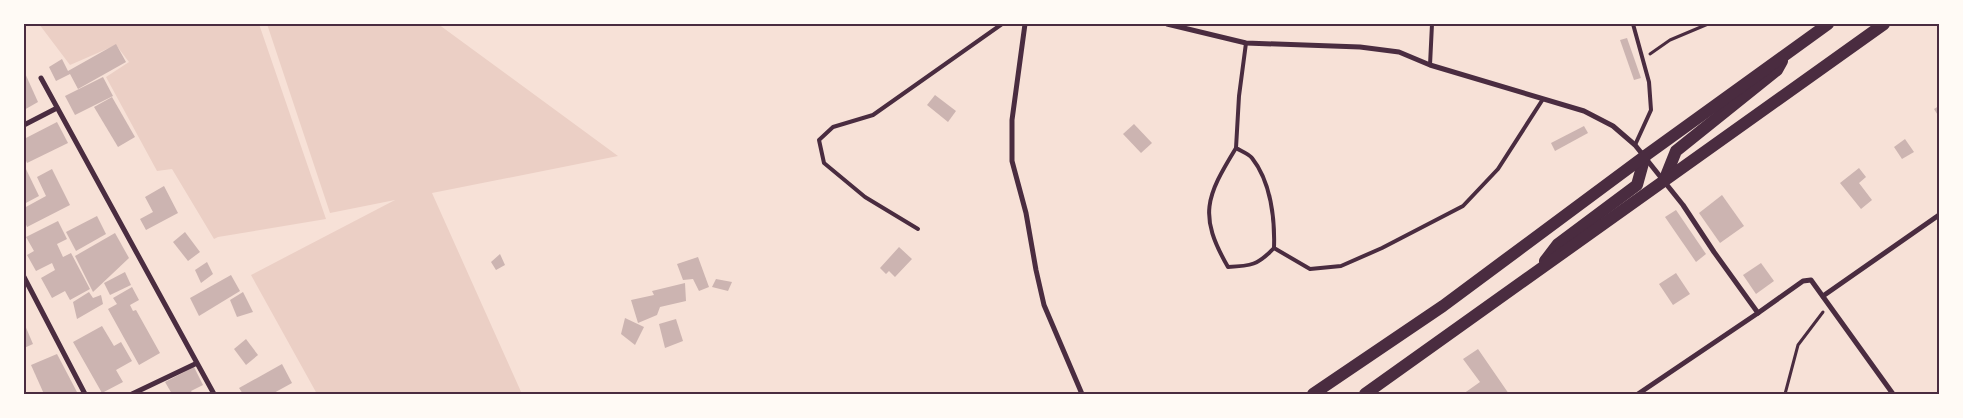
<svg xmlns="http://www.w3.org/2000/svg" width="1963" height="418" font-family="Karla,sans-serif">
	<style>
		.green { fill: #ebcfc5 }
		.building { fill: #ccb4b1 }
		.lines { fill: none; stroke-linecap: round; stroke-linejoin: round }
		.path { stroke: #4a2c40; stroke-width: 3 }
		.service { stroke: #4a2c40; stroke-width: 4 }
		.minor { stroke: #4a2c40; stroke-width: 5 }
		.primary { stroke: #4a2c40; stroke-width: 12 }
		.neatline { fill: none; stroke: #4a2c40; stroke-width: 2 }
	</style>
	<rect width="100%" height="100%" fill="#f7e1d7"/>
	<g class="green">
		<path d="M39 24H259L326 219 218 237 214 239 172 169 157 171 106 77 129 62 116 45 70 65Z"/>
		<path d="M267 24H438L618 156 432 193 522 394H317L251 275 395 200 330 213Z"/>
	</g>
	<g class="building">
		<path d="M1627 38 1641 78 1634 80 1620 40Z"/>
		<path d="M116 44 126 62 78 89 70 74 56 81 49 67 62 59 68 71Z"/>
		<path d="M24 71 38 102 24 110Z"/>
		<path d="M103 77 113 96 75 115 65 96Z"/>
		<path d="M935 95 956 111 948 122 927 105Z"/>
		<path d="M112 97 135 137 118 147 94 107Z"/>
		<path d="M1939 106V117L1934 109Z"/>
		<path d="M57 122 68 143 27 163 24 156V139Z"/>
		<path d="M1134 124 1152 143 1141 153 1123 134Z"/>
		<path d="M1584 126 1588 133 1555 151 1551 143Z"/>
		<path d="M1905 139 1914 152 1902 159 1894 147Z"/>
		<path d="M24 165 39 196 24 204Z"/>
		<path d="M1859 168 1866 177 1859 183 1872 200 1861 209 1840 183Z"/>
		<path d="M52 169 70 205 27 227 24 220V208L46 196 37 177Z"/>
		<path d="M164 186 178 213 146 230 140 219 153 212 145 197Z"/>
		<path d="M1722 195 1744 226 1720 243 1699 213Z"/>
		<path d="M1676 210 1706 254 1696 262 1665 217Z"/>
		<path d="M97 216 106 234 76 251 66 232Z"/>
		<path d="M58 221 67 239 57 244 63 257 71 253 90 289 70 300 65 291 52 298 41 278 55 270 52 263 36 271 27 255 34 251 26 237Z"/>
		<path d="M185 232 200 252 188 261 173 242Z"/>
		<path d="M115 233 129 258 93 292 75 256Z"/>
		<path d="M899 247 912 259 895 277 889 271 886 274 880 268Z"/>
		<path d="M500 254 505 265 496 270 491 262Z"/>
		<path d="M698 257 709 287 699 291 693 279 683 280 677 264Z"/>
		<path d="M207 262 213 274 201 283 195 270Z"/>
		<path d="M1761 263 1774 281 1756 294 1743 275Z"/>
		<path d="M125 272 131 285 110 295 104 283Z"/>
		<path d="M1676 273 1690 294 1673 305 1659 284Z"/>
		<path d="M231 275 240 291 199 316 190 298Z"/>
		<path d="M716 279 732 282 728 291 712 287Z"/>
		<path d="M685 283 686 301 660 307 657 315 638 323 631 300 654 295 652 291Z"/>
		<path d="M132 287 139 300 130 305 133 311 136 310 160 353 139 365 108 309 117 304 113 298Z"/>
		<path d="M89 292 93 298 101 295 103 304 77 319 73 302Z"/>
		<path d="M243 292 253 312 237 317 230 300Z"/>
		<path d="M625 318 644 327 635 345 621 334Z"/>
		<path d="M676 319 683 341 665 348 659 324Z"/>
		<path d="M24 323 33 344 24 348Z"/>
		<path d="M102 326 114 346 121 342 132 361 116 370 123 382 102 393 73 342Z"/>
		<path d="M246 339 258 355 246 365 234 349Z"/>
		<path d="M1478 349 1509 394H1463L1480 382 1463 359Z"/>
		<path d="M57 354 78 394H44L31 365Z"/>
		<path d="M282 364 292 383 272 394H243L239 388Z"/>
		<path d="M194 367 203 385 191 391 193 394H172L165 382Z"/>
	</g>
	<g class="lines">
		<g class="path">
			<path d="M1650 54 1670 40 1708 24"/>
			<path d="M1785 394 1798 345 1823 312"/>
		</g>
		<g class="service">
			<path d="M1633 24 1649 82 1651 110 1635 145"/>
			<path d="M1246 43 1239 96 1236 148C1241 151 1249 154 1252 158 1271 182 1275 219 1274 248L1310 269 1341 266 1382 248 1463 206 1498 169 1543 99"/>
			<path d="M1430 65 1432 24"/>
			<path d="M1236 148C1206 197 1198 215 1228 267 1251 266 1258 265 1274 248"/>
			<path d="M918 229 865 197 824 163 819 140 833 127 873 115 1002 24"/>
		</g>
		<g class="minor">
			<path d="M1025 24 1012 120V161L1026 213 1036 270 1044 305 1082 394"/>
			<path d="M1167 24 1246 43 1360 47 1399 52 1430 65 1584 111 1613 126 1635 145 1683 205 1714 252 1758 313 1803 281 1811 280 1893 394"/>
			<path d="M41 78 214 394"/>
			<path d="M24 125 57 108"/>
			<path d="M24 277 85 394"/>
			<path d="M1823 296 1939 215"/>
			<path d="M132 394 195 364"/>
			<path d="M1638 394 1758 313"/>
		</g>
		<g class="primary">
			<path d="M1664 181 1676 151 1777 70 1782 61"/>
			<path d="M1545 261 1558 244 1637 185 1645 156"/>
			<path d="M1313 394 1443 306 1645 156 1828 24"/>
			<path d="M1365 394 1884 24"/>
		</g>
	</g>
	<rect width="1963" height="418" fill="none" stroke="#fffaf5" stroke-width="50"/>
	<rect x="25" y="25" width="1913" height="368" class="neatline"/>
</svg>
